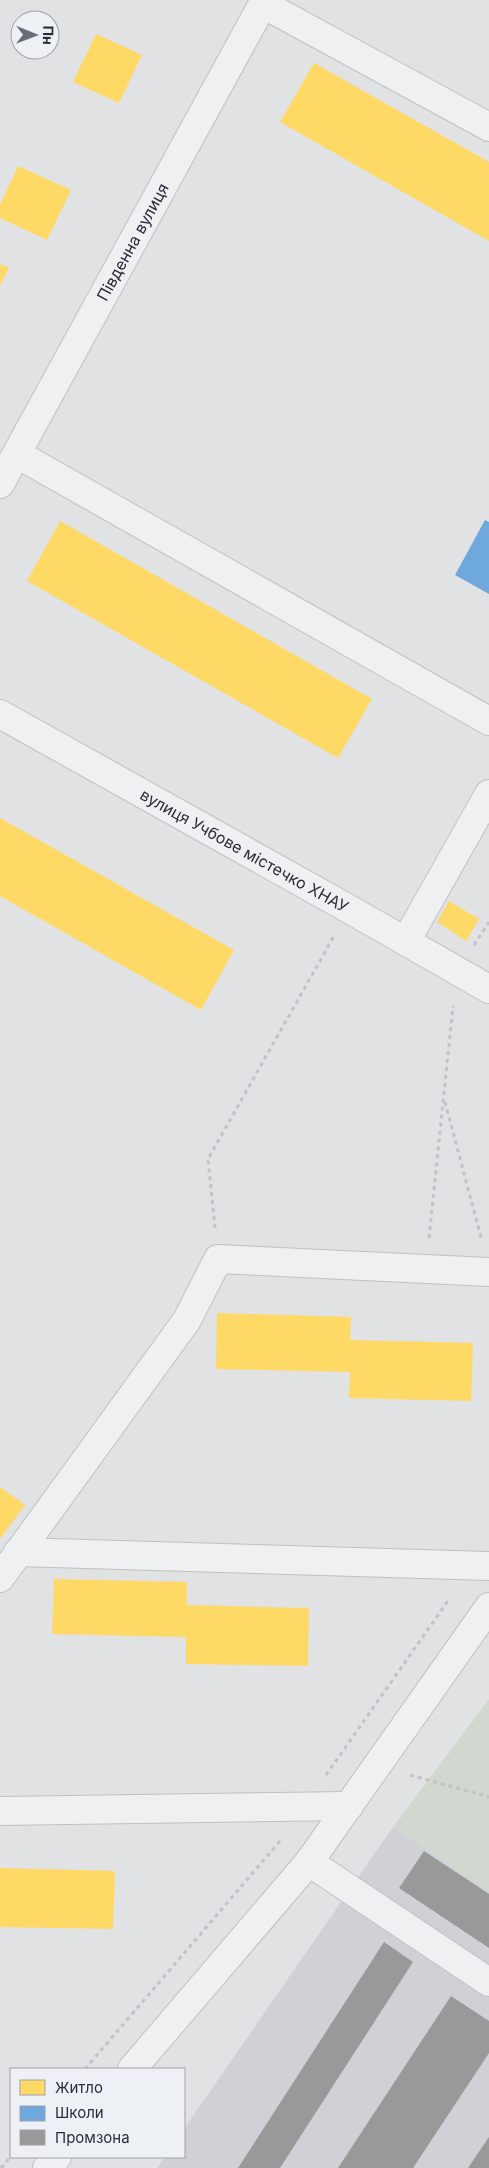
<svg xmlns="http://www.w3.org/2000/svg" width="489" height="2168" font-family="Inter,sans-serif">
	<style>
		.built { fill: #cfd1d7 }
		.green { fill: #d0d8d0 }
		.homes { fill: #ffd966 }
		.schools { fill: #6fa8dc }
		.industry { fill: #999 }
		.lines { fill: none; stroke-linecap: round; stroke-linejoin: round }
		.minor-casing { stroke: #bec0c2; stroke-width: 30 }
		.path { stroke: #c2c3c7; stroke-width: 3; stroke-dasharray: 4 4; stroke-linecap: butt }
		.minor { stroke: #eff0f2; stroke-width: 28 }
		.labels { text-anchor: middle; stroke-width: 5; stroke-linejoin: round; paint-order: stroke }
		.street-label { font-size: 16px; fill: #292e3c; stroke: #edf0f4 }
	</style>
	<rect width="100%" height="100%" fill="#e0e2e4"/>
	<path class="built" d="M393 1827 489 1891V2168H157L165 2157H184V2129Z"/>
	<path class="green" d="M489 1699V1891L393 1827Z"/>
	<g class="homes">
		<path d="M96 34 142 55 119 103 73 82Z"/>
		<path d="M314 63 489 162V241L280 122Z"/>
		<path d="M18 166 71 190 47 240 0 218V205Z"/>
		<path d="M0 264 9 268 0 286Z"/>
		<path d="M60 521 372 699 338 758 27 581Z"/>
		<path d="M0 818 234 950 201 1010 0 896Z"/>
		<path d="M449 901 479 919 466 941 437 922Z"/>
		<path d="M217 1313 351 1317 350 1340 473 1343 471 1401 349 1398 350 1372 216 1369Z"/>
		<path d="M0 1487 25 1505 0 1539Z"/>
		<path d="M54 1579 187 1582V1605L309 1608 308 1666 186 1664V1637L52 1634Z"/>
		<path d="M0 1868 115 1871 113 1929 0 1927Z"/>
	</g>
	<path class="schools" d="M485 520 489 522V594L455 575Z"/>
	<g class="industry">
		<path d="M424 1851 489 1894V1948L399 1888Z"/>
		<path d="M384 1942 413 1962 280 2168H238Z"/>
		<path d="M451 1996 489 2021V2053L413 2168H338Z"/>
		<path d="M489 2137V2168H468Z"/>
	</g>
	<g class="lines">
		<g class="minor-casing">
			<g id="minor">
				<path d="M263 4 489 127"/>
				<path d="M17 454 489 721"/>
				<path id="s1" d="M0 484 265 0"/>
				<path id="s2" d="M0 714 349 909 489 989"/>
				<path d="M406 941 489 794"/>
				<path d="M18 1552 489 1566"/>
				<path d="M0 1578 187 1320 218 1259 489 1272"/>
				<path d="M0 1811 349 1806"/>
				<path d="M309 1862 489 1982"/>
				<path d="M132 2069 309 1862 489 1607"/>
				<path d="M47 2168 57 2157"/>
			</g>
		</g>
		<g class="path">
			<path d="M474 945 489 922"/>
			<path d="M445 1102 482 1241"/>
			<path d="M215 1228 208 1159 334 936"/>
			<path d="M429 1238 453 1006"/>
			<path d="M326 1775 450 1598"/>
			<path d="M410 1775 489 1797"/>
			<path d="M85 2069 281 1840"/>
			<path d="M1 2168 11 2156"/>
		</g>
		<use href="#minor" class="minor"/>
	</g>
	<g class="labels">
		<g class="street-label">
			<text dy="6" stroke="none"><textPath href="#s1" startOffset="276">Південна вулиця</textPath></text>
			<text dy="6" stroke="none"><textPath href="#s2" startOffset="280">вулиця Учбове містечко ХНАУ</textPath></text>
		</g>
	</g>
	<rect x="10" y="2068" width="175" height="90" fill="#edf0f4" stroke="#9fa2aa"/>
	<rect x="20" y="2080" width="25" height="15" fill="#ffd966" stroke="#9fa2aa"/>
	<text x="55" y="2093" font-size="15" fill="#292e3c">Житло</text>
	<rect x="20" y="2106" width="25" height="15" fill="#6fa8dc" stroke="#9fa2aa"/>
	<text x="55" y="2118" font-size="15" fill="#292e3c">Школи</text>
	<rect x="20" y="2130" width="25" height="15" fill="#999999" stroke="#9fa2aa"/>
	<text x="55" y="2143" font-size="15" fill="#292e3c">Промзона</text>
	<g transform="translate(35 35) rotate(91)"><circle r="24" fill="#edf0f4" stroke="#9fa2aa"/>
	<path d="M0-4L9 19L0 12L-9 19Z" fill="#696d77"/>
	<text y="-8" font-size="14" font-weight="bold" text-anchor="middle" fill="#292e3c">Пн</text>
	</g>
</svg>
